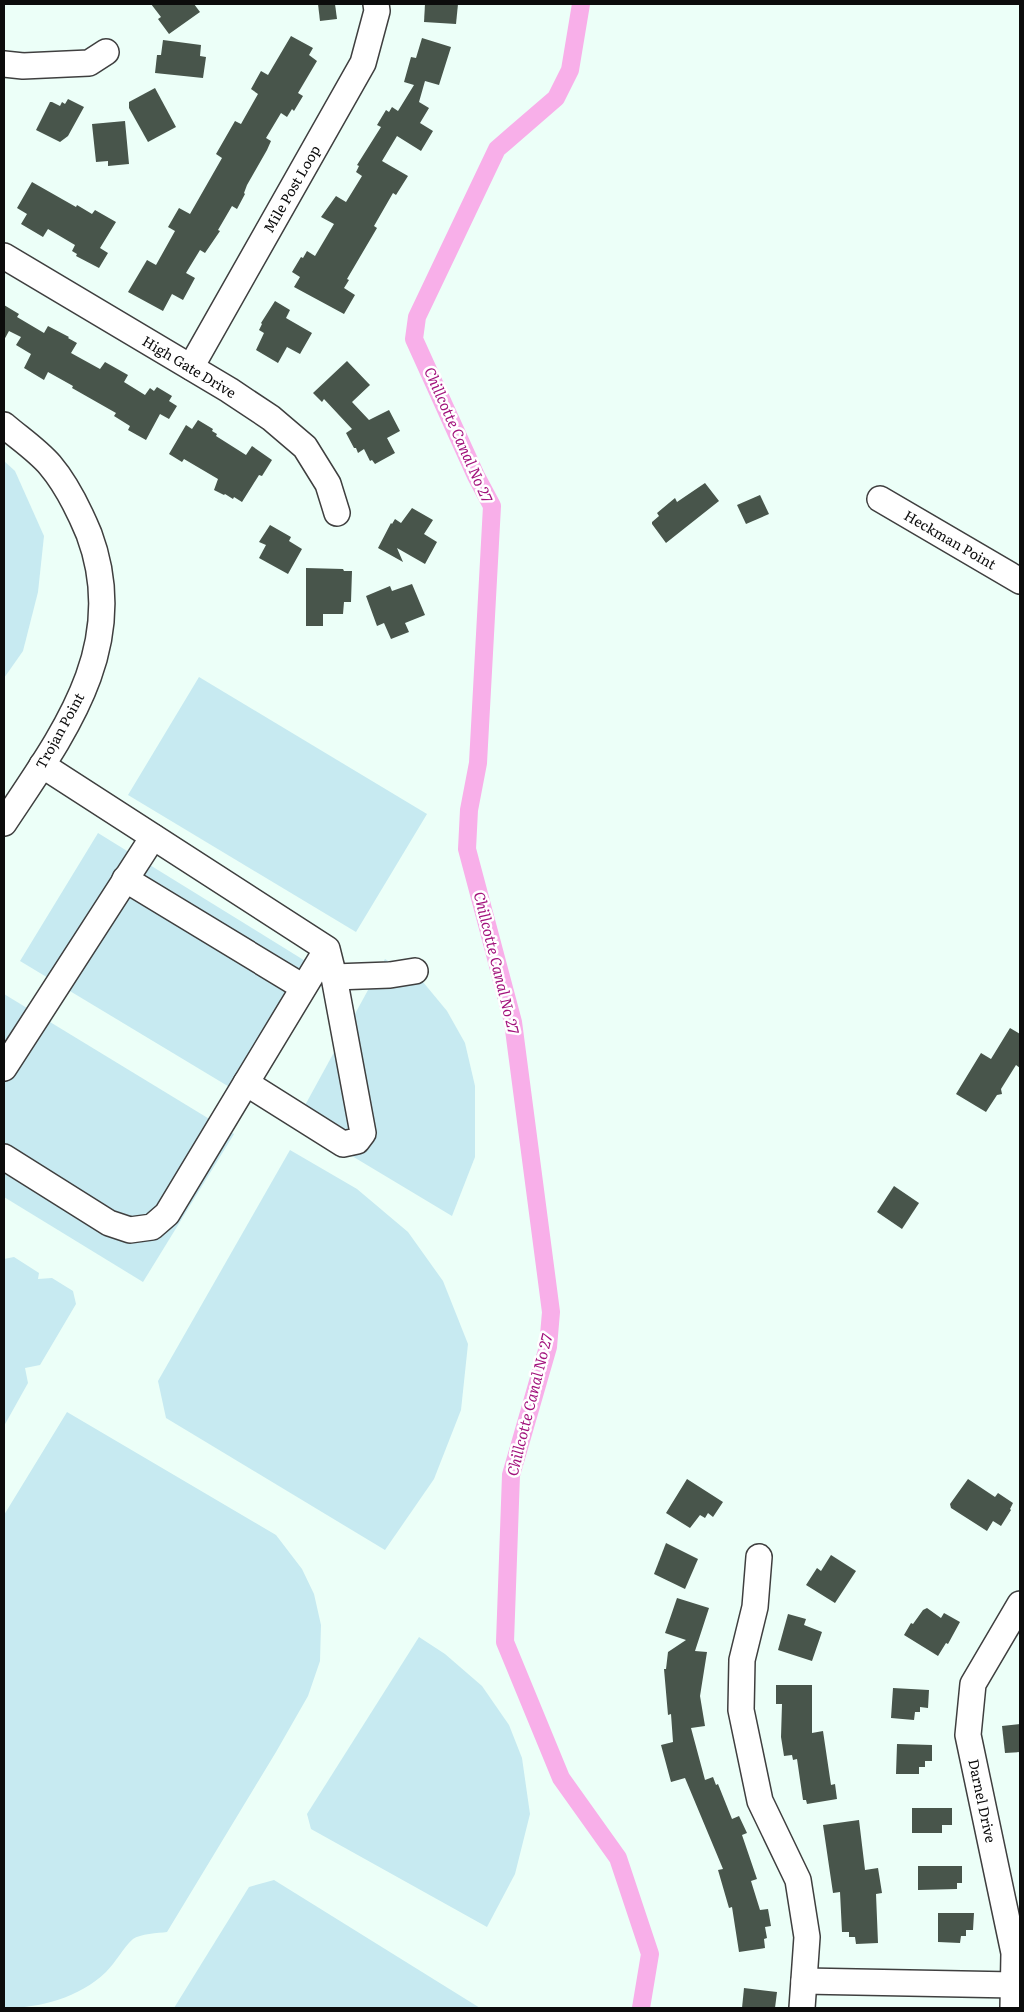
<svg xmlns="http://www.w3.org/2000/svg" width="1024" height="2012" font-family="Literata,serif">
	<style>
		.pitch { fill: #c7eaf1 }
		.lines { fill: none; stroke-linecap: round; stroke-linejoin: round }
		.canal { stroke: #f8afe9; stroke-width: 18 }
		.building { fill: #48554b }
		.minor-casing { stroke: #3f3f3f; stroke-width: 28 }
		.minor { stroke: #fff; stroke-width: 25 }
		.labels { text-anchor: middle; stroke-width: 5; stroke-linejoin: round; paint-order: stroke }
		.street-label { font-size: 14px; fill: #0c0c0c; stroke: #fff }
		.water-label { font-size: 15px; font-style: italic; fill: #a2127c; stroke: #fff }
	</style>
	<rect width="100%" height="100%" fill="#ecfff8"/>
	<g class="pitch">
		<path d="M4 461 15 471 44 536 38 592 23 651 4 678Z"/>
		<path d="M199 677 427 814 356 932 128 795Z"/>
		<path d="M98 833 323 972 246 1097 20 961Z"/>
		<path d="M385 959 423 982 447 1011 465 1043 475 1086V1157L452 1216 307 1129 303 1109Z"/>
		<path d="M4 994 234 1134 143 1282 4 1197Z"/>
		<path d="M290 1150 357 1189 408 1232 443 1281 468 1344 461 1410 434 1479 385 1550 166 1418 158 1381Z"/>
		<path d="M14 1257 39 1273 38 1279 52 1278 73 1291 76 1304 40 1365 25 1368 28 1383 4 1426V1259Z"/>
		<path d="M67 1412 276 1535 302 1569 314 1594 321 1625 320 1661 308 1696 276 1752 167 1932C158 1933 140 1934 133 1939 123 1948 116 1962 106 1972 79 1998 40 2008 4 2008V1515Z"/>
		<path d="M419 1637 445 1654 482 1686 509 1725 522 1758 530 1814 515 1874 487 1927 311 1829 307 1814Z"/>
		<path d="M274 1880 480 2008H174L249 1887Z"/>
	</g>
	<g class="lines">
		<path class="canal" d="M581 4 570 70 556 98 497 149 417 317 414 339 476 476 492 506 478 763 469 810 467 849 513 1022 551 1312 548 1347 511 1475 505 1642 561 1778 618 1858 650 1954 641 2008"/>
	</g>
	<g class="building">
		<path d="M151 4H194L200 12 169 34 158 19 161 17Z"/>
		<path d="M318 4H335L337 19 320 21Z"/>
		<path d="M425 4H458L456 24 424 22Z"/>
		<path d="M291 36 313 48 309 55 317 61 298 93 303 96 294 111 292 109 287 117 281 113 266 138 271 141 267 150 247 185 244 193 245 194 237 209 232 206 218 230 220 231 205 253 200 250 186 273 195 278 183 300 172 294 163 311 128 292 147 260 156 265 175 231 168 227 179 208 190 214 222 158 216 154 235 121 241 124 258 94 251 89 261 71 268 75Z"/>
		<path d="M422 38 451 47 439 85 425 81 419 102 429 108 420 123 433 131 421 151 397 136 382 161 408 176 396 195 393 193 374 226 377 228 347 279 349 280 344 288 355 295 344 314 294 287 300 277 292 272 301 257 303 258 307 251 315 256 334 224 321 217 336 196 346 202 362 176 356 172 359 166 357 165 381 127 377 125 386 110 389 112 392 107 398 111 414 85 404 82 411 57 416 58Z"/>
		<path d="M163 40 201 45 200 56 206 57 203 78 155 73 157 55H161Z"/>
		<path d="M155 88 176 127 148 142 129 108V102Z"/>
		<path d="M68 99 84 107 68 136 60 142 36 130 50 102H52L60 106 62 102 65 104Z"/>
		<path d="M125 121 129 164 108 166V161L96 162 92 124Z"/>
		<path d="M32 182 76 207 77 205 92 214 95 210 116 222 100 248 108 253 99 268 76 256 77 254 72 251 75 245 48 229 43 237 21 224 27 214 17 208Z"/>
		<path d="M275 301 290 310 286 318 312 333 300 354 287 347 278 363 256 350 264 333 259 330 262 324 261 323Z"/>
		<path d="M4 305 19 314 17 317 44 333 48 326 69 337 68 338 77 343 71 353 100 369 105 362 128 375 124 382 145 395 150 388 154 391 157 387 172 396 169 401 177 406 169 419 160 414 146 440 128 430 130 426 114 416 116 413 72 388 73 386 48 372 44 380 24 368 31 354 16 345 21 337 9 331 4 340Z"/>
		<path d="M347 361 370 385 352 402 369 420 389 410 400 431 387 438 395 453 375 464 372 460 370 461 364 449 358 453 356 448H354L346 433 352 429 324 399 322 402 313 393Z"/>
		<path d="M198 420 213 429 212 431 217 434 216 436 246 455 252 446 272 460 262 476 259 475 242 502 234 497 233 499 225 494 224 495 214 490 218 479 184 459 182 462 169 454 186 425 192 429Z"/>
		<path d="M705 483 719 501 666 543 652 524V522L659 516 657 513 675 498 677 502Z"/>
		<path d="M760 495 769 514 746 524 737 505Z"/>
		<path d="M412 508 433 520 424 534 437 542 425 564 397 548 403 562 378 548 391 523 392 524 395 519 401 523Z"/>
		<path d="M270 525 291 537 289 541 302 549 288 574 259 558 266 545 259 542Z"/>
		<path d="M306 568 343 569 344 571H352L351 602H344L343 614H323V626H306Z"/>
		<path d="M412 584 425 615 405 623 409 632 391 639 384 623 377 626 366 596 390 586 392 591Z"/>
		<path d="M1010 1028 1020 1034V1068L1016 1065 1001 1089 1002 1094 997 1095 986 1112 956 1094 981 1053 991 1059Z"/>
		<path d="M894 1186 919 1203 902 1229 877 1212Z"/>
		<path d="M687 1479 723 1502 713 1517 708 1513 705 1518 700 1515 690 1528 666 1513Z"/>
		<path d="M968 1479 995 1497 998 1493 1013 1503 1010 1509 1011 1510 1001 1526 993 1521 987 1531 951 1508 950 1504Z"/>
		<path d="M666 1543 698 1559 685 1589 654 1574Z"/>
		<path d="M831 1555 856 1571 835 1603 806 1585 817 1568 821 1571Z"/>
		<path d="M677 1598 709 1608 695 1651 707 1652 700 1696 705 1726 691 1728 705 1780 713 1777 716 1785 718 1784 732 1819 739 1816 747 1833 742 1835 757 1879 751 1881 760 1910 768 1909 771 1926 765 1927 767 1938 764 1939 765 1948 739 1952 732 1907 729 1908 718 1870 723 1869 685 1778 671 1782 661 1745 673 1742 671 1714 668 1715 664 1669H666L668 1652 686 1640 665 1633Z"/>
		<path d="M927 1608 941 1618 944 1613 960 1622 948 1644 946 1643 938 1656 904 1635 911 1623 913 1624 923 1610Z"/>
		<path d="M788 1614 806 1619 804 1625 822 1632 812 1661 778 1650Z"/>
		<path d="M776 1685H812V1733L823 1731 831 1785 835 1784 837 1799 807 1804 806 1800H803L797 1759 793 1760 792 1755 784 1756 781 1737 782 1704H776Z"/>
		<path d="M893 1688 929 1690 928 1708 920 1707V1712H915L914 1720 891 1718Z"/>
		<path d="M1020 1724V1752L1005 1753 1002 1726Z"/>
		<path d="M897 1744 932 1745V1761H925V1767H919V1774H896Z"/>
		<path d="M912 1808H952V1825H942V1833H912Z"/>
		<path d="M859 1820 865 1870 878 1868 882 1893 876 1894 878 1943 856 1944 855 1937H849V1932H842L840 1892 833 1893 829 1866 823 1825Z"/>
		<path d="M918 1866H962V1883H957V1889L918 1890Z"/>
		<path d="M938 1913H974L973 1930H966V1936H961L960 1943 938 1942Z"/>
		<path d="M744 1988 777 1992 775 2008H742Z"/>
	</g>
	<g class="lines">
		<g class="minor-casing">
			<g id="minor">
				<path d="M4 64 23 66 89 63 106 52"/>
				<path d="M4 256 229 390 271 418 305 447 328 484 337 513"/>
				<path d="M191 367 363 63 377 11 376 4"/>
				<path d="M4 425C19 438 37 450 50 465 67 485 79 510 89 534 131 646 63 734 4 823"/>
				<path d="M880 499 1020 581"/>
				<path d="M42 765 327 949 334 977 363 1133 357 1141 343 1144 246 1083 327 949"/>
				<path d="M125 879 303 987"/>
				<path d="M334 977 390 975 415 971"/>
				<path d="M4 1068 153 837"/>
				<path d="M4 1157 109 1223 130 1230 152 1227 167 1214 246 1083"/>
				<path d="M759 1557 755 1607 742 1660 741 1710 760 1801 798 1880 807 1937 802 2008"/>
				<path d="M804 1981 1014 1985"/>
				<path d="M1013 2008 1014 1953 968 1735 973 1684 1020 1604"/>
			</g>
		</g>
		<use href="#minor" class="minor"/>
	</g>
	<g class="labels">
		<g class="street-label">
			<text transform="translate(292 189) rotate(-60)" y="5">Mile Post Loop</text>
			<text transform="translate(189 367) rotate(31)" y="5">High Gate Drive</text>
			<text transform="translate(950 540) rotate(30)" y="5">Heckman Point</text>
			<text transform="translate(60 731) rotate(-61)" y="5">Trojan Point</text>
			<text transform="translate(982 1801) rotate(78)" y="5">Darnel Drive</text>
		</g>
		<g class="water-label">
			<text transform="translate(458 435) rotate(66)" y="5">Chillcotte Canal No 27</text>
			<text transform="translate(496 963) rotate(76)" y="5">Chillcotte Canal No 27</text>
			<text transform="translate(530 1405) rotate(-76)" y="5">Chillcotte Canal No 27</text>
		</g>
	</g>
	<rect width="1024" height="2012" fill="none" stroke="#0c0c0c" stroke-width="10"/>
</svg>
